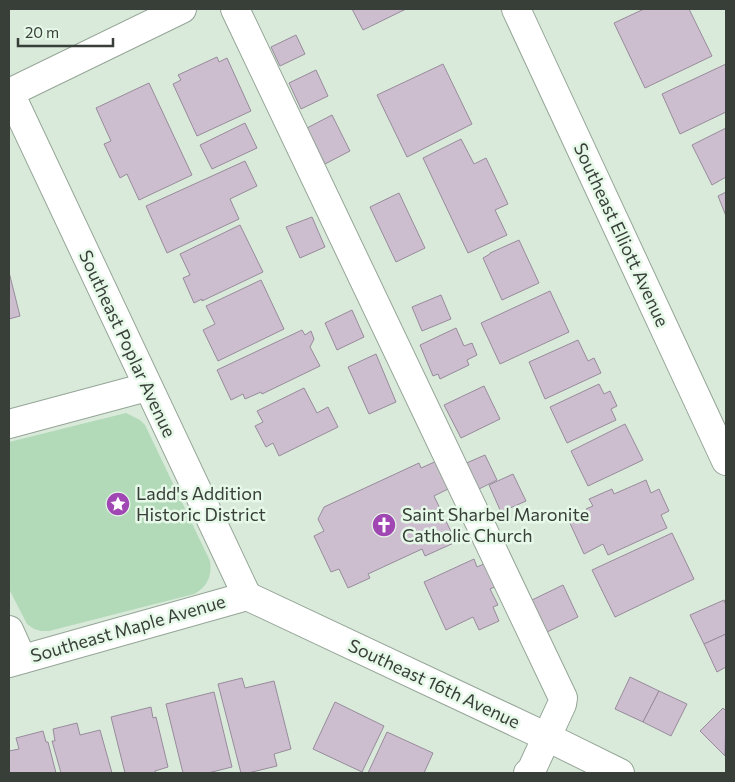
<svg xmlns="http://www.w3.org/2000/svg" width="735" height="782" font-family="Commissioner,sans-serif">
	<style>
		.green { fill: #b2d9b8 }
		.building { fill: #ccbecf; stroke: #988b9b }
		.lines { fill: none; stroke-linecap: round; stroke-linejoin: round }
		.minor-casing { stroke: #95a597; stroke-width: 30 }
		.minor { stroke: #fff; stroke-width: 28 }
		.labels { text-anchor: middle; stroke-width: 5; stroke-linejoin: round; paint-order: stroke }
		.street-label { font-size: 18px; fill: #383f39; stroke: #e6f8e8 }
		.poi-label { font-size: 18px; fill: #383f39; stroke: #e6f8e8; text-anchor: start }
	</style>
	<rect width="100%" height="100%" fill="#d9eadb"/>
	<path class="green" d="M126 413 140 420 145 425 210 561C212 576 208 586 194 594L49 631H41L34 629 27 624 9 589V442Z"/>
	<g class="building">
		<path d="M352 9H406L363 30Z"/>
		<path d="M644 9H689L712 56 645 88 614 23Z"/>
		<path d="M296 35 305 54 280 66 271 47Z"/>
		<path d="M217 57 219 62 227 58 251 111 197 136 173 84 181 80 178 75Z"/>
		<path d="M443 64 472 124 407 157 377 95Z"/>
		<path d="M726 64V112L680 134 662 94Z"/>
		<path d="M316 70 328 96 301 109 289 83Z"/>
		<path d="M149 83 192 175 139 200 127 174 120 178 104 144 111 141 96 108Z"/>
		<path d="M332 115 350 151 325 164 307 128Z"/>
		<path d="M245 123 257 148 212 169 200 145Z"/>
		<path d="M726 128V177L712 185 692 145Z"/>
		<path d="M461 139 474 164 486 158 508 204 495 210 507 235 468 253 423 158Z"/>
		<path d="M245 161 257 186 230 199 239 219 167 253 146 206Z"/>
		<path d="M726 192V216L718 196Z"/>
		<path d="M399 193 425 248 396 262 370 207Z"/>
		<path d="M312 217 325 247 300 258 286 227Z"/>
		<path d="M240 225 263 272 202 301V299L194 303 183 278 190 275 180 254Z"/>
		<path d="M519 240 539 283 502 300 483 258 490 254V253Z"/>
		<path d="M9 272 20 316 9 319Z"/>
		<path d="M261 280 284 329 218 361 203 330 215 324 206 306Z"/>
		<path d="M550 291 569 332 500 364 481 323Z"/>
		<path d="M441 295 451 319 422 331 412 307Z"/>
		<path d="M352 310 364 337 337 350 325 323Z"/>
		<path d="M456 328 464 346 472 343 477 355 467 360 469 365 440 379 438 374 433 376 420 345Z"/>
		<path d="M302 330 305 335 311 331 314 339 310 347 320 366 262 394 261 392 245 399 243 394 231 400 217 370Z"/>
		<path d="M578 340 588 361 594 358 601 373 545 399 529 362Z"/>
		<path d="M376 354 396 402 369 414 348 367Z"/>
		<path d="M599 384 604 394 610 391 617 406 611 409 616 420 567 443 550 407Z"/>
		<path d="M484 386 500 419 461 438 444 405Z"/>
		<path d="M304 388 317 413 328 407 338 427 279 456 273 443 266 447 255 426 263 422 257 411Z"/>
		<path d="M625 424 643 460 588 486 571 451Z"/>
		<path d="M485 455 497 480 475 491 462 465Z"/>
		<path d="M439 460 452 487 434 496 456 542 425 556 422 549 368 574 370 578 348 588 339 569 331 572 314 536 324 531 318 519 324 507 419 463 421 468Z"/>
		<path d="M513 474 526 501 501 512 489 485Z"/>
		<path d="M646 480 651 493 659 489 669 511 661 515 667 528 608 555 603 544 584 554 569 521 588 512 586 509 593 506 589 499 612 489 614 494Z"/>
		<path d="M672 533 694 579 615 617 592 570Z"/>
		<path d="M474 559 477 567 486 563 497 586 490 589 498 605 493 607 499 621 479 630 473 617 446 630 424 582Z"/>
		<path d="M563 585 578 617 547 632 532 600Z"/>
		<path d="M724 600 726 605V634L704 644 690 615Z"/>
		<path d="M726 634V667L717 672 704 644Z"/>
		<path d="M630 677 659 691 643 722 615 709Z"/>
		<path d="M242 678 245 688 274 681 291 749 274 754 277 766 248 773H241L218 684Z"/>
		<path d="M659 691 687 704 671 736 643 722Z"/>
		<path d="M214 692 232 767 208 773H183L166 704Z"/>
		<path d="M335 702 384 726 362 772 313 749Z"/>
		<path d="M151 707 153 718 156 717 168 767 155 771V773H125L111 717Z"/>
		<path d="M723 708 726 711 725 756 700 731Z"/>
		<path d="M77 723 80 735 100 730 112 773H61L52 741H55L53 729Z"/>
		<path d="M43 731 46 742H48L56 773H9V751L19 749 16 738Z"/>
		<path d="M387 732 433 753 424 773H368Z"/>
	</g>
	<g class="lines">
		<g class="minor-casing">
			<g id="minor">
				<path d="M235 9 563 698 562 704 531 771 528 773"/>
				<path d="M516 9 726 461"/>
				<path d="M9 91 247 596"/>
				<path d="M9 93 182 9"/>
				<path d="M9 424 147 387"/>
				<path d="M247 596 547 737 620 773"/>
				<path d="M9 630 22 659"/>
				<path d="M9 663 247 596"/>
			</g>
		</g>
		<use href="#minor" class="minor"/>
	</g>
	<defs>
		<g id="sight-disc" transform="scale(1.25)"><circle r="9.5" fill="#a047b3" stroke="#e6f8e8"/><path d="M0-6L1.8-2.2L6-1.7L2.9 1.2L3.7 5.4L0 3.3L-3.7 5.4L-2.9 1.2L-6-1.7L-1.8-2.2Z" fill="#fff"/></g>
		<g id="church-disc" transform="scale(1.25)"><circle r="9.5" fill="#a047b3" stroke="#e6f8e8"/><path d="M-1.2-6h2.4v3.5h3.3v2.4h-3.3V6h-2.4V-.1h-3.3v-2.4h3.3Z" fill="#fff"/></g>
	</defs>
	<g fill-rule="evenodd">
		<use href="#sight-disc" x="118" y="504"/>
		<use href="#church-disc" x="384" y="525"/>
	</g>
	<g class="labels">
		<g class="street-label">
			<text transform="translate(621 235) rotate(65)" y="6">Southeast Elliott Avenue</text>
			<text transform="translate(127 344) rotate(65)" y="6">Southeast Poplar Avenue</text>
			<text transform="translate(128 629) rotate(-16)" y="6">Southeast Maple Avenue</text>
			<text transform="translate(434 684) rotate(25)" y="6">Southeast 16th Avenue</text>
		</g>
		<g class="poi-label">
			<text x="136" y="500">Ladd's Addition<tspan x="136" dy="21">Historic District</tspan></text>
			<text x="402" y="521">Saint Sharbel Maronite<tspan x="402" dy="21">Catholic Church</tspan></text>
		</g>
	</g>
	<rect width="735" height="782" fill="none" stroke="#383f39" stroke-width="20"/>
	<path d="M18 38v8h95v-8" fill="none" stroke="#383f39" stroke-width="2.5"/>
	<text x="25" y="38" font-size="15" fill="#383f39" stroke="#e6f8e8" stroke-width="4" paint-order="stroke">20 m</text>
</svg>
